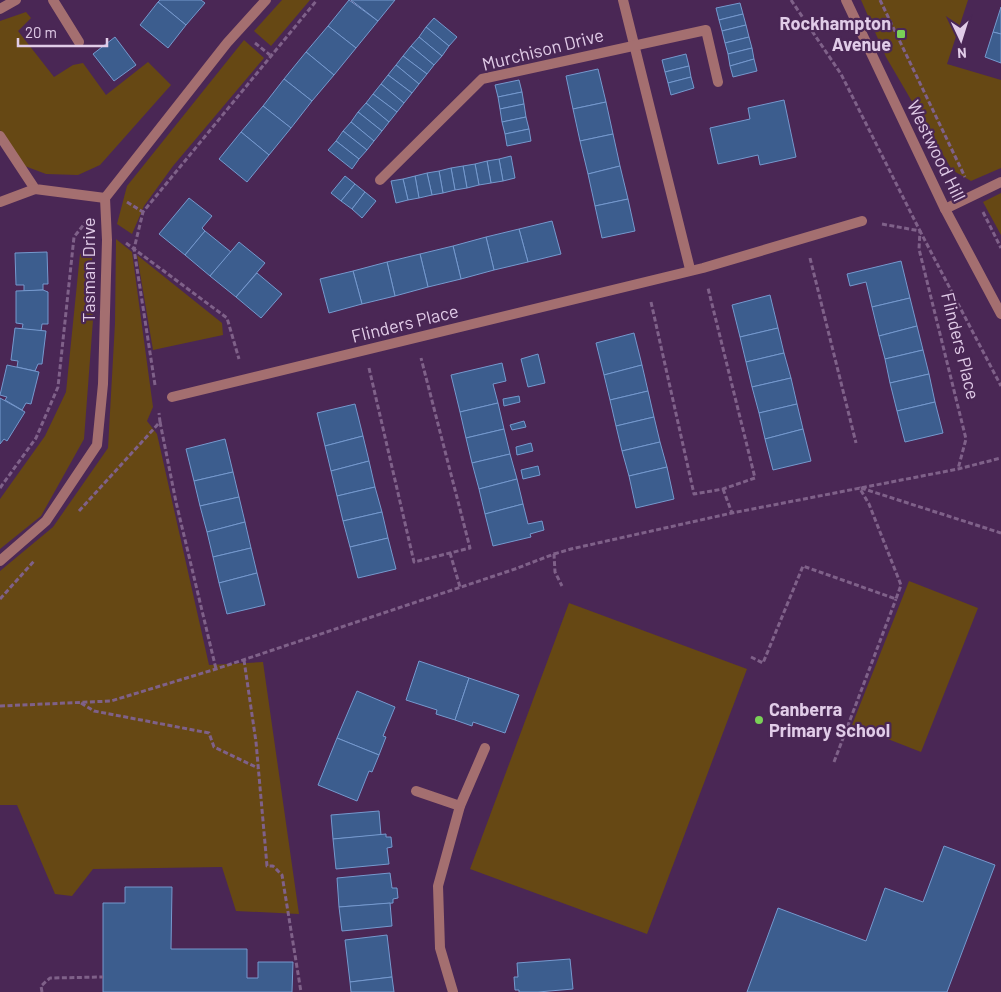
<svg xmlns="http://www.w3.org/2000/svg" width="1001" height="992" font-family="Barlow,sans-serif">
	<style>
		.green { fill: #664814 }
		.building { fill: #3c5d8e; stroke: #7599ce }
		.lines { fill: none; stroke-linecap: round; stroke-linejoin: round }
		.path { stroke: #7f6189; stroke-width: 3; stroke-dasharray: 5 2.5; stroke-linecap: butt }
		.minor { stroke: #a46f70; stroke-width: 10 }
		.tertiary { stroke: #a46f70; stroke-width: 10 }
		.poi-dot { fill: #7ad157; stroke: #4a2755; stroke-width: 2 }
		.labels { text-anchor: middle; stroke-width: 4.5; stroke-linejoin: round; paint-order: stroke }
		.poi-label { font-size: 18px; font-weight: bold; fill: #e1cce8; stroke: #4a2755; text-anchor: end }
		.street-label { font-size: 18px; fill: #e1cce8; stroke: #4a2755 }
	</style>
	<rect width="100%" height="100%" fill="#4a2755"/>
	<g class="green">
		<path d="M282 0H310L271 46 254 31Z"/>
		<path d="M861 0H968L947 64 1001 80V168L971 181 952 170 886 57Z"/>
		<path d="M26 12 31 18 18 31 54 77 73 65 83 63 106 95 148 62 171 85 100 165 78 175 46 174 22 165 0 130V21Z"/>
		<path d="M244 40 264 58 173 166 144 206 132 234 117 224 127 186Z"/>
		<path d="M1001 193V235L983 202Z"/>
		<path d="M116 239 132 252 153 407 147 421 157 434 209 665 263 662 299 914 236 911 222 867 93 869 72 896 55 894 17 805H0V571L53 527 108 448 115 323Z"/>
		<path d="M92 252 93 320 84 439 41 516 0 549V499L45 436 66 392 80 254Z"/>
		<path d="M137 255 222 323 223 335 153 350Z"/>
		<path d="M909 581 978 608 921 752 852 725Z"/>
		<path d="M569 603 747 669 647 934 470 869Z"/>
	</g>
	<g class="building">
		<path d="M160 0H201L205 3 186 25 158 2Z"/>
		<path d="M349 0 378 21 356 48 328 26Z"/>
		<path d="M351 0H395L378 21Z"/>
		<path d="M158 2 186 25 168 48 140 25Z"/>
		<path d="M740 3 743 14 719 20 716 8Z"/>
		<path d="M1001 7V34L993 32Z"/>
		<path d="M743 14 746 25 722 31 719 20Z"/>
		<path d="M434 18 457 37 449 46 426 27Z"/>
		<path d="M746 25 749 37 725 43 722 31Z"/>
		<path d="M328 26 356 48 334 75 306 52Z"/>
		<path d="M426 27 449 46 442 56 419 37Z"/>
		<path d="M993 32 1001 34V63L985 57Z"/>
		<path d="M115 37 136 65 114 81 93 54Z"/>
		<path d="M419 37 442 56 434 65 411 46Z"/>
		<path d="M749 37 752 48 728 54 725 43Z"/>
		<path d="M411 46 434 65 427 74 403 56Z"/>
		<path d="M752 48 754 59 730 66 728 54Z"/>
		<path d="M306 52 334 75 312 101 284 79Z"/>
		<path d="M686 54 689 66 665 72 662 60Z"/>
		<path d="M403 56 427 74 419 84 396 65Z"/>
		<path d="M754 59 757 71 733 77 730 66Z"/>
		<path d="M396 65 419 84 412 93 388 75Z"/>
		<path d="M689 66 691 77 668 83 665 72Z"/>
		<path d="M598 69 606 102 573 109 566 76Z"/>
		<path d="M388 75 412 93 404 103 381 84Z"/>
		<path d="M691 77 694 88 671 95 668 83Z"/>
		<path d="M284 79 312 101 291 128 263 106Z"/>
		<path d="M519 80 522 92 498 97 495 85Z"/>
		<path d="M381 84 404 103 397 112 373 94Z"/>
		<path d="M522 92 524 104 500 109 498 97Z"/>
		<path d="M373 94 397 112 389 122 366 103Z"/>
		<path d="M784 100 796 157 760 165 758 155 718 164 710 128 750 119 748 108Z"/>
		<path d="M606 102 613 134 580 141 573 109Z"/>
		<path d="M366 103 389 122 382 131 358 112Z"/>
		<path d="M524 104 526 117 502 122 500 109Z"/>
		<path d="M263 106 291 128 269 155 241 132Z"/>
		<path d="M358 112 382 131 374 141 351 122Z"/>
		<path d="M526 117 529 129 505 134 502 122Z"/>
		<path d="M351 122 374 141 367 150 343 131Z"/>
		<path d="M529 129 531 141 507 146 505 134Z"/>
		<path d="M343 131 367 150 359 159 336 141Z"/>
		<path d="M241 132 269 155 247 182 219 159Z"/>
		<path d="M613 134 620 166 588 174 580 141Z"/>
		<path d="M336 141 359 159 352 169 328 150Z"/>
		<path d="M511 156 515 178 503 181 499 159Z"/>
		<path d="M499 159 503 181 491 183 487 161Z"/>
		<path d="M487 161 491 183 479 185 475 164Z"/>
		<path d="M475 164 479 185 467 188 463 166Z"/>
		<path d="M463 166 467 188 455 190 451 168Z"/>
		<path d="M620 166 628 199 595 206 588 174Z"/>
		<path d="M451 168 455 190 443 193 439 171Z"/>
		<path d="M439 171 443 193 432 195 427 173Z"/>
		<path d="M427 173 432 195 419 198 415 176Z"/>
		<path d="M345 176 355 184 341 201 331 193Z"/>
		<path d="M415 176 419 198 408 200 403 179Z"/>
		<path d="M403 179 408 200 396 203 391 181Z"/>
		<path d="M355 184 365 192 352 209 341 201Z"/>
		<path d="M365 192 376 201 362 218 352 209Z"/>
		<path d="M189 198 212 216 202 228 205 231 185 255 159 234Z"/>
		<path d="M628 199 635 231 602 238 595 206Z"/>
		<path d="M552 221 561 254 528 262 519 229Z"/>
		<path d="M519 229 528 262 494 270 486 237Z"/>
		<path d="M205 231 231 252 210 276 185 255Z"/>
		<path d="M486 237 494 270 461 279 453 246Z"/>
		<path d="M239 242 265 263 236 297 210 276Z"/>
		<path d="M453 246 461 279 428 287 420 254Z"/>
		<path d="M47 252 48 284H43V290L24 291V285H16L15 253Z"/>
		<path d="M420 254 428 287 395 296 387 262Z"/>
		<path d="M901 261 910 298 872 307 866 282 850 286 847 274Z"/>
		<path d="M387 262 395 296 362 304 353 271Z"/>
		<path d="M353 271 362 304 329 313 320 279Z"/>
		<path d="M257 273 282 294 261 318 236 297Z"/>
		<path d="M43 290 48 292V324H42L41 331 22 329 23 324 16 323V291Z"/>
		<path d="M770 295 778 328 740 337 732 305Z"/>
		<path d="M910 298 917 326 879 336 872 307Z"/>
		<path d="M917 326 923 350 885 359 879 336Z"/>
		<path d="M15 328 46 331 42 364H38L35 371 17 367 18 361 11 360Z"/>
		<path d="M778 328 784 353 746 362 740 337Z"/>
		<path d="M634 333 642 365 604 375 596 343Z"/>
		<path d="M923 350 929 374 890 383 885 359Z"/>
		<path d="M784 353 791 378 752 387 746 362Z"/>
		<path d="M538 354 545 383 528 387 521 359Z"/>
		<path d="M502 363 506 381 493 384 498 403 460 412 451 375Z"/>
		<path d="M7 365 39 372 31 404 26 403 22 410 5 400 7 397 0 395Z"/>
		<path d="M642 365 648 391 610 400 604 375Z"/>
		<path d="M929 374 935 402 897 411 890 383Z"/>
		<path d="M791 378 797 404 759 413 752 387Z"/>
		<path d="M648 391 654 417 616 426 610 400Z"/>
		<path d="M519 396 520 402 504 406 503 399Z"/>
		<path d="M0 398 25 412 7 441 4 439 0 444Z"/>
		<path d="M935 402 943 433 905 442 897 411Z"/>
		<path d="M498 403 504 429 466 438 460 412Z"/>
		<path d="M355 404 363 436 325 446 317 413Z"/>
		<path d="M797 404 803 429 765 439 759 413Z"/>
		<path d="M654 417 660 442 622 451 616 426Z"/>
		<path d="M524 421 526 427 512 430 510 425Z"/>
		<path d="M504 429 510 454 472 463 466 438Z"/>
		<path d="M803 429 811 461 773 470 765 439Z"/>
		<path d="M363 436 369 461 331 471 325 446Z"/>
		<path d="M225 439 233 472 194 481 186 449Z"/>
		<path d="M660 442 667 467 629 476 622 451Z"/>
		<path d="M531 443 533 451 517 455 516 447Z"/>
		<path d="M510 454 517 479 479 489 472 463Z"/>
		<path d="M369 461 375 487 337 496 331 471Z"/>
		<path d="M538 466 540 475 523 479 521 470Z"/>
		<path d="M667 467 674 499 636 508 629 476Z"/>
		<path d="M233 472 239 497 200 506 194 481Z"/>
		<path d="M517 479 523 504 485 514 479 489Z"/>
		<path d="M375 487 382 512 343 521 337 496Z"/>
		<path d="M239 497 245 522 207 532 200 506Z"/>
		<path d="M523 504 528 524 542 521 544 530 530 534 531 537 493 546 485 514Z"/>
		<path d="M382 512 388 538 350 547 343 521Z"/>
		<path d="M245 522 251 548 213 557 207 532Z"/>
		<path d="M388 538 396 569 358 578 350 547Z"/>
		<path d="M251 548 257 573 219 583 213 557Z"/>
		<path d="M257 573 265 605 227 614 219 583Z"/>
		<path d="M419 661 469 678 455 720 436 714 437 710 406 700Z"/>
		<path d="M469 678 519 695 505 733 473 722 472 726 455 720Z"/>
		<path d="M357 691 395 707 383 736 386 737 379 755 337 738Z"/>
		<path d="M337 738 379 755 372 772 369 771 357 801 318 785Z"/>
		<path d="M379 811 381 835 333 839 331 815Z"/>
		<path d="M386 834V837H391L392 847 387 848 389 864 336 869 333 839Z"/>
		<path d="M944 846 995 865 947 992H747L778 908 866 941 885 888 923 902Z"/>
		<path d="M390 873 392 888H397L398 898 393 899V903L339 907 337 878Z"/>
		<path d="M125 887H172L171 949H247V978H258V962H293L292 992H103V903H125Z"/>
		<path d="M390 903 392 926 342 931 339 907Z"/>
		<path d="M387 935 392 977 350 982 345 940Z"/>
		<path d="M570 959 573 989 538 992H519V990H515L514 977H518L517 963Z"/>
		<path d="M392 977 394 992H351L350 982Z"/>
	</g>
	<g class="lines">
		<g class="path">
			<path d="M791 0 841 74 920 231 919 249 966 439 958 469"/>
			<path d="M880 0 965 177"/>
			<path d="M255 43 270 55"/>
			<path d="M127 202 143 212"/>
			<path d="M983 212 1001 248"/>
			<path d="M882 224 920 231 1001 386"/>
			<path d="M126 243 227 318 239 359"/>
			<path d="M810 258 856 443"/>
			<path d="M651 302 694 494 723 489 755 478 708 288"/>
			<path d="M369 368 414 562 470 548 421 358"/>
			<path d="M155 385 134 249 143 212 317 0"/>
			<path d="M160 422 176 502 216 669"/>
			<path d="M0 488 36 438 58 387 74 237 85 223"/>
			<path d="M861 488 1001 533"/>
			<path d="M723 489 732 513"/>
			<path d="M79 511 160 422 159 413"/>
			<path d="M450 553 460 587"/>
			<path d="M554 554 571 549 732 513 958 469 1001 458"/>
			<path d="M0 599 35 560"/>
			<path d="M751 657 763 663 803 566 896 599 901 585 869 504 859 487"/>
			<path d="M244 660 256 742 267 866H273L282 875 301 992"/>
			<path d="M81 703 94 711 209 733 214 747 258 768"/>
			<path d="M0 706 111 701 216 669 515 569 554 554 555 572 562 586"/>
			<path d="M834 762 896 599"/>
			<path d="M42 992 41 986 50 978 103 977"/>
		</g>
		<g class="minor">
			<path d="M53 0 79 42"/>
			<path d="M623 0 690 269"/>
			<path d="M0 9 16 0"/>
			<path d="M0 136 35 189 105 198"/>
			<path d="M380 180 482 79 706 30 718 82"/>
			<path d="M0 202 35 189"/>
			<path d="M945 209 1001 182"/>
			<path d="M172 397 703 268 862 221"/>
			<path d="M0 561 46 521 97 445 103 384 107 240 105 198 227 43 266 0"/>
			<path d="M416 791 460 806"/>
			<path d="M453 992 440 948 438 886 460 806 485 748"/>
		</g>
		<path class="tertiary" d="M846 0 945 209 1001 314"/>
	</g>
	<g class="poi-dot">
		<rect x="896" y="29" width="10" height="10" rx="2.5"/>
		<circle cx="759" cy="720" r="5"/>
	</g>
	<g class="labels">
		<g class="poi-label">
			<text x="891" y="30">Rockhampton<tspan x="891" dy="21">Avenue</tspan></text>
			<text x="769" y="716" text-anchor="start">Canberra<tspan x="769" dy="21">Primary School</tspan></text>
		</g>
		<g class="street-label">
			<text transform="translate(543 50) rotate(-14)" y="6">Murchison Drive</text>
			<text transform="translate(936 151) rotate(64)" y="6">Westwood Hill</text>
			<text transform="translate(89 270) rotate(-90)" y="6">Tasman Drive</text>
			<text transform="translate(405 324) rotate(-14)" y="6">Flinders Place</text>
			<text transform="translate(960 346) rotate(76)" y="6">Flinders Place</text>
		</g>
	</g>
	<g transform="translate(961 40) rotate(176)" stroke="#4a2755" stroke-width="4" paint-order="stroke">
	<path d="M0-4L9 19L0 12L-9 19Z" fill="#e1cce8"/>
	<text y="-8" font-size="14" font-weight="bold" text-anchor="middle" fill="#e1cce8">N</text>
	</g>
	<path d="M18 38v8h89v-8" fill="none" stroke="#e1cce8" stroke-width="2.5"/>
	<text x="25" y="38" font-size="15" fill="#e1cce8" stroke="#4a2755" stroke-width="4" paint-order="stroke">20 m</text>
</svg>
